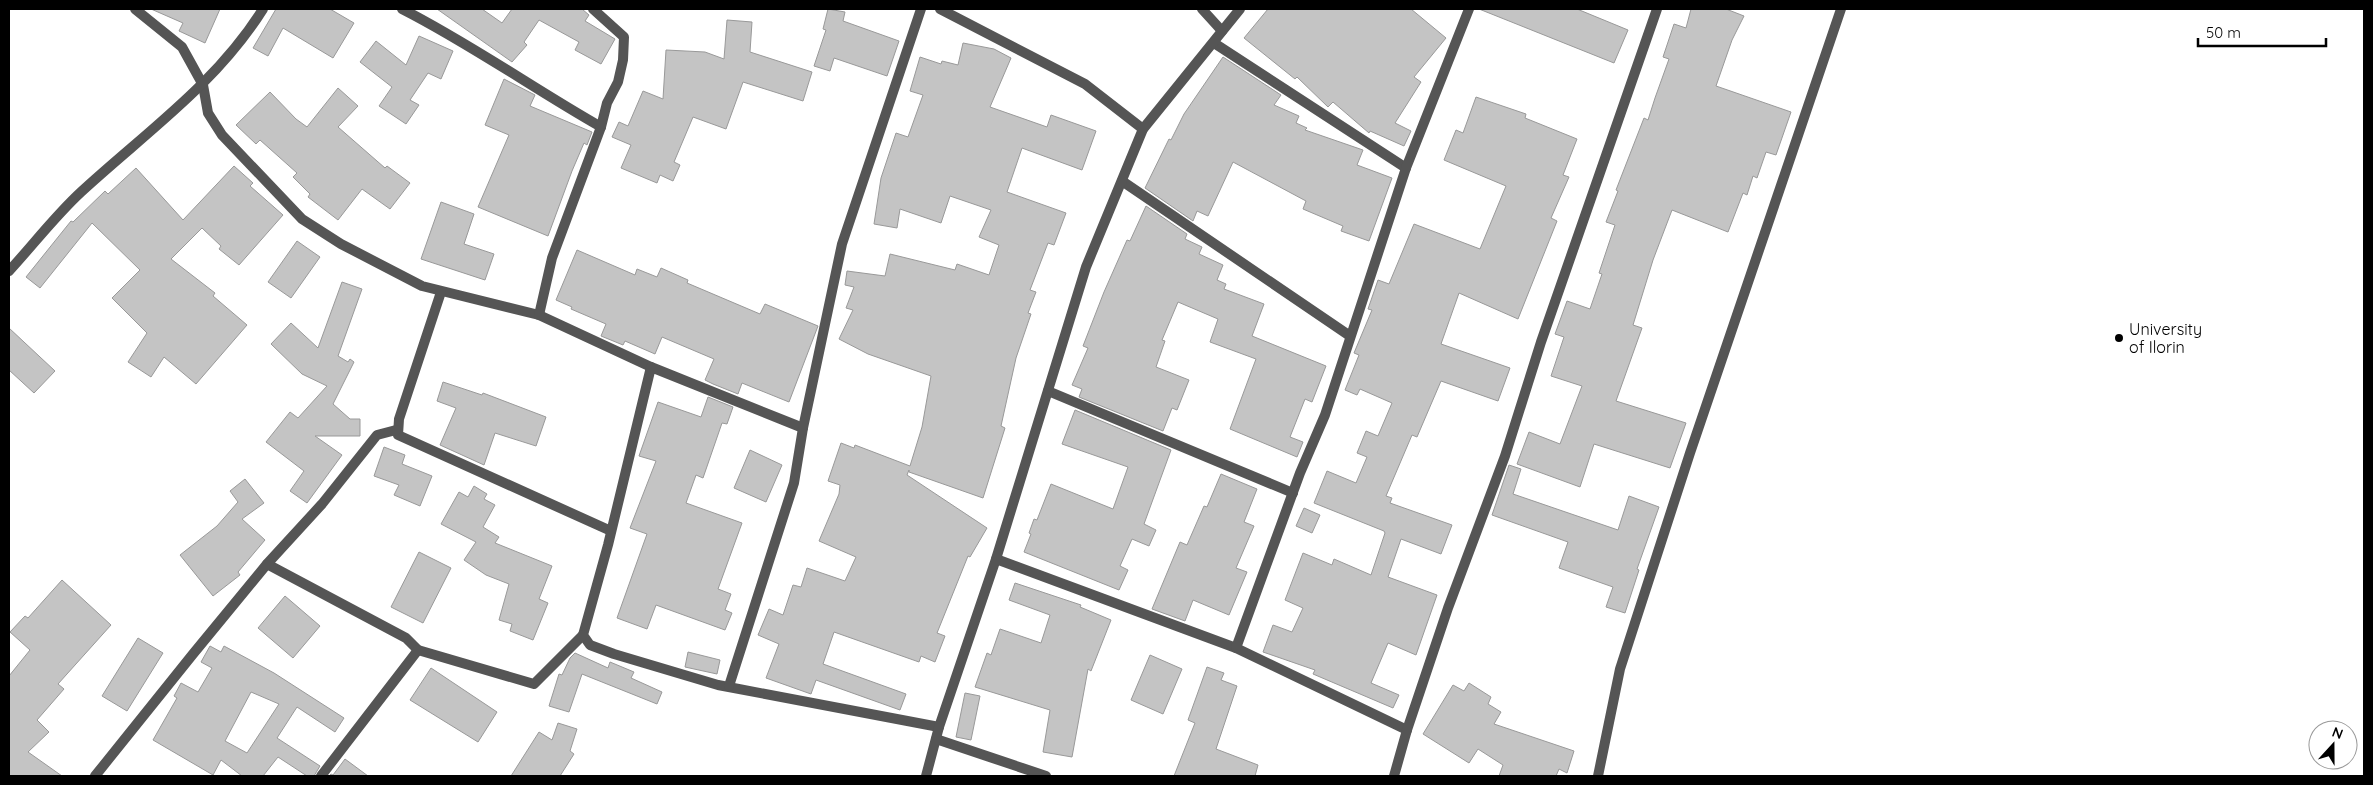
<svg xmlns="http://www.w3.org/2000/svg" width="2373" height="785" font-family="Quicksand,sans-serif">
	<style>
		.building { fill: #c4c4c4; stroke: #999; fill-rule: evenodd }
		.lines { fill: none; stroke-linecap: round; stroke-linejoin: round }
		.minor { stroke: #555; stroke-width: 10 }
		.poi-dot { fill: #000; stroke: #fff; stroke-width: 2 }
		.labels { text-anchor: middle; stroke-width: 5; stroke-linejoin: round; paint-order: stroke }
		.poi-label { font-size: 16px; fill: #000; stroke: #fff; text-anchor: start }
	</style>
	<rect width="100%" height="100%" fill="#fff"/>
	<g class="building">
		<path d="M151 9H220L205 43 179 31 183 23Z"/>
		<path d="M276 9H330L354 23 333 58 283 28 268 56 253 48Z"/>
		<path d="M437 9H482L502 23 512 9H582L589 15 585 21 615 39 601 64 575 50 579 42 539 20 524 42 527 45 512 62Z"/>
		<path d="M828 9 845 12 843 21 899 41 887 76 834 58 830 71 814 66 826 30 823 29Z"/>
		<path d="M1268 9H1411L1446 38 1414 77 1421 82 1395 123 1411 131 1404 146 1370 131 1369 133 1333 102 1328 107 1297 77 1295 79 1244 38Z"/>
		<path d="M1479 9H1577L1628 30 1614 63Z"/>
		<path d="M1691 9H1726L1744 16 1732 40 1716 86 1791 112 1776 155 1766 152 1757 178 1753 176 1747 195 1743 193 1728 232 1672 210 1653 260 1633 325 1642 328 1616 401 1686 423 1670 468 1594 444 1580 487 1517 464 1529 432 1560 444 1582 386 1551 376 1564 337 1555 334 1567 301 1590 309 1602 274 1599 273 1615 225 1606 222 1618 191 1616 190 1644 118 1648 120 1655 98 1669 59 1663 57 1674 24 1686 28Z"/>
		<path d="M727 20 752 22 750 52 812 72 803 101 743 82 726 129 693 117 674 162 680 165 673 181 660 175 657 183 621 168 631 145 612 137 619 122 628 126 643 91 663 99 666 50 705 52 724 59Z"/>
		<path d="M419 36 453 51 441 79 428 73 410 100 419 105 406 124 379 106 392 87 360 62 376 41 406 65Z"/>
		<path d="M963 43 994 49 1011 58 990 107 1047 127 1051 115 1096 131 1082 170 1022 148 1007 192 1066 213 1054 245 1048 243 1030 290 1036 292 1028 313 1031 314 1016 358 1001 426 1005 428 983 498 909 472V470L907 475 987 528 970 557 968 556 937 633 945 636 935 662 921 656 919 662 834 632 823 664 906 694 900 710 816 680 811 694 766 678 779 644 758 635 769 609 783 615 793 585 801 587 807 568 845 581 856 557 819 541 839 494 840 485 828 481 841 443 854 448 855 445 910 466 922 427 931 376 868 354 839 339 853 310 846 308 854 287 845 285 847 271 885 276 890 254 955 270 957 264 989 275 999 245 979 237 991 210 950 196 941 223 900 209 897 228 874 224 881 178 896 133 908 137 923 95 910 91 920 57 941 64 942 61 958 65Z"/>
		<path d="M1223 57 1281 95 1274 105 1299 116 1296 123 1307 128 1305 130 1363 150 1357 165 1392 178 1369 241 1341 231 1343 226 1303 209 1306 201 1233 162 1208 216 1197 211 1193 221 1145 188 1169 139 1171 140 1184 114Z"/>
		<path d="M504 79 535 95 530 106 592 132 587 145 584 143 572 171 548 236 478 207 509 135 485 125Z"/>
		<path d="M338 88 358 106 338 127 385 168 387 166 410 183 390 209 362 189 338 220 308 197 310 194 293 177 297 173 260 140 256 144 236 125 270 92 296 119 307 127Z"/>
		<path d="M1476 97 1526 114 1525 118 1577 139 1563 175 1569 177 1551 218 1557 221 1518 319 1459 293 1441 344 1510 368 1498 401 1441 381 1417 437 1412 435 1386 496 1392 498 1390 503 1452 525 1441 554 1401 539 1388 577 1437 595 1416 655 1388 643 1371 683 1399 695 1393 708 1313 674 1315 670 1263 652 1273 625 1292 632 1303 608 1285 600 1303 553 1332 565 1334 559 1371 575 1385 533 1384 531 1314 503 1327 471 1356 483 1367 457 1357 453 1366 431 1378 436 1392 403 1360 389 1357 395 1345 390 1359 355 1354 353 1372 310 1368 309 1378 280 1389 284 1414 224 1480 249 1506 186 1444 160 1456 130 1463 133Z"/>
		<path d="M234 166 253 183 250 186 283 215 239 265 219 249 221 246 202 228 171 259 215 293 213 296 247 325 196 384 164 357 151 377 128 362 147 333 112 298 140 270 92 223 40 288 26 277 71 221 73 222 105 191 108 194 136 168 183 220Z"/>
		<path d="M441 202 474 214 464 244 494 254 485 280 421 259Z"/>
		<path d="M1146 206 1187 234 1185 239 1202 247 1199 254 1223 265 1217 280 1226 284 1224 289 1264 304 1252 336 1326 366 1312 402 1305 399 1290 437 1303 442 1297 457 1230 429 1256 359 1210 342 1218 319 1178 302 1162 340 1165 341 1156 367 1189 380 1177 410 1172 408 1163 431 1079 397 1082 389 1072 385 1088 348 1083 346 1104 292 1127 240 1130 241Z"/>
		<path d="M297 241 320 257 291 298 268 282Z"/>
		<path d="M577 250 635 275 637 269 657 277 661 268 688 280 687 283 760 314 765 304 818 326 789 402 742 383 738 394 713 384 705 380 714 359 662 337 655 354 625 341 623 345 601 336 606 324 571 309 572 307 556 300Z"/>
		<path d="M342 282 362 289 338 356 348 362 350 359 354 362 333 404 350 419H360V436H315L342 455 307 503 290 491 304 471 266 442 290 412 298 418 327 386 302 374 271 344 291 323 318 348Z"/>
		<path d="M9 328 55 371 34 393 9 370Z"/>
		<path d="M443 382 482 395 483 393 546 417 536 446 495 433 484 465 440 445 456 408 437 401Z"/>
		<path d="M708 397 733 407 727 424 722 423 703 478 696 475 686 503 742 523 718 589 731 594 725 610 732 613 725 630 656 605 647 629 617 618 647 534 630 528 656 461 639 456 658 402 701 417Z"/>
		<path d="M1075 410 1171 450 1144 524 1156 530 1149 546 1132 539 1120 566 1128 570 1119 590 1024 552 1031 534 1029 533 1034 519 1037 520 1051 484 1113 509 1128 467 1062 444Z"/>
		<path d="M384 447 405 455 402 464 432 476 420 506 394 495 399 485 374 476Z"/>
		<path d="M750 450 782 465 766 502 734 488Z"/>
		<path d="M1509 465 1521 469 1513 494 1618 530 1629 496 1659 507 1637 569 1639 570 1625 613 1606 607 1613 587 1559 568 1568 542 1492 515Z"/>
		<path d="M1221 474 1257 489 1244 522 1254 526 1236 568 1247 572 1229 615 1193 600 1185 621 1152 609 1180 542 1187 545 1204 506 1207 507Z"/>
		<path d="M245 479 264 503 242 519 265 540 238 572 240 575 213 596 180 555 217 526 238 502 230 491Z"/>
		<path d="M474 486 487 494 484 499 495 505 483 527 499 537 495 543 552 566 539 599 548 603 533 640 510 631 512 624 499 620 509 584 486 575 464 560 476 542 441 524 459 492 468 497Z"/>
		<path d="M1304 508 1320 515 1312 533 1296 526Z"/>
		<path d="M419 552 451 568 423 623 391 607Z"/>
		<path d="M62 580 111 625 58 684 64 689 37 720 49 732 28 752 62 776H9V676L30 650 10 632 25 616 28 618Z"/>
		<path d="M1015 583 1081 605 1080 607 1111 620 1091 671 1088 669 1072 757 1043 752 1050 710 975 687 987 653 991 655 1000 629 1041 643 1050 615 1009 600Z"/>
		<path d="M285 596 320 626 293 658 258 628Z"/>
		<path d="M138 638 163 653 127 711 102 696Z"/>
		<path d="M210 646 221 652 224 646 274 673 344 718 335 732 297 707 277 738 320 766 314 776H307L278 757 263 776H242L221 760 213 775 153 740 177 698 174 696 181 683 198 692 212 668 201 662ZM251 692 279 704 247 753 225 741Z"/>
		<path d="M688 652 720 660 717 674 685 667Z"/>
		<path d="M575 653 608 668 610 662 634 672 631 678 662 692 657 704 582 674 569 712 549 706 559 674 562 675 570 658Z"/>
		<path d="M1150 655 1182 669 1163 714 1131 700Z"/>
		<path d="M1207 667 1224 673 1221 680 1237 686 1216 749 1258 765 1255 776H1174L1195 723 1188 720Z"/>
		<path d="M431 668 497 712 478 742 410 700Z"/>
		<path d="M1469 683 1491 697 1488 704 1501 712 1494 724 1574 751 1567 773 1559 769 1556 776H1499L1503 765 1478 749 1469 763 1423 734 1453 685 1464 691Z"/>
		<path d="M965 693 980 696 971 740 956 737Z"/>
		<path d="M558 723 577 729 570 751 574 754 560 776H511L539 732 552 740Z"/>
		<path d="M345 759 368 776H329L331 774 333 775Z"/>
	</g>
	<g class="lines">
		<g class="minor">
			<path d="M135 9 182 47 203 85 208 113 222 135 302 219 341 244 422 286 539 315 651 367"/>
			<path d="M402 9C471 44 534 89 601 127"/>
			<path d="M940 9 1085 84 1143 129"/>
			<path d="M1202 9 1222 31"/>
			<path d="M1214 43 1406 168"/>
			<path d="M1122 181 1350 336"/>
			<path d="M9 271C33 245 55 216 81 192 145 133 216 84 263 9"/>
			<path d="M441 292 399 419 398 435 611 531"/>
			<path d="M539 315 552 258 601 127 607 103 618 82 623 60 624 37 593 9"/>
			<path d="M1048 391 1293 493"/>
			<path d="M803 428 651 367 608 545 583 635 590 645 614 654 718 685 939 727"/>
			<path d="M996 559 1236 648 1407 730"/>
			<path d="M267 564 406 638 418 650 534 684 583 635"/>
			<path d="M1236 648 1300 473 1325 415 1406 168 1469 9"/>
			<path d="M729 686 794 483 803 428 842 244 921 9"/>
			<path d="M936 739 1046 776"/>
			<path d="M95 776 193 654 267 564 322 504 377 435 396 430"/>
			<path d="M321 776 418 650"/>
			<path d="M926 776 939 727 996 559 1086 267 1143 129 1240 9"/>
			<path d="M1394 776 1407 730 1448 608 1505 456 1541 342 1657 9"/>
			<path d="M1598 776 1620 669 1690 453 1841 9"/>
		</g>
	</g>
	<circle class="poi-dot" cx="2119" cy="338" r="5"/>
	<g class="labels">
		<g class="poi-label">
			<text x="2129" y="335">University<tspan x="2129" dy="18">of Ilorin</tspan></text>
		</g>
	</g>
	<rect width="2373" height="785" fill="none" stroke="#000000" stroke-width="20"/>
	<g transform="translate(2333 745) rotate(21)"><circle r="24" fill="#ffffff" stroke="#999999"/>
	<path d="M0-4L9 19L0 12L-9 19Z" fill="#000000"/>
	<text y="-8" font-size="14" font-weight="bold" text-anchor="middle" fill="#000000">N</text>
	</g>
	<path d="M2198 38v8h128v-8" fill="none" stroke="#000000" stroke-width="2.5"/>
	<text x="2206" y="38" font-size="15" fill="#000000" stroke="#ffffff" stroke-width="4" paint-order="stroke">50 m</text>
</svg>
